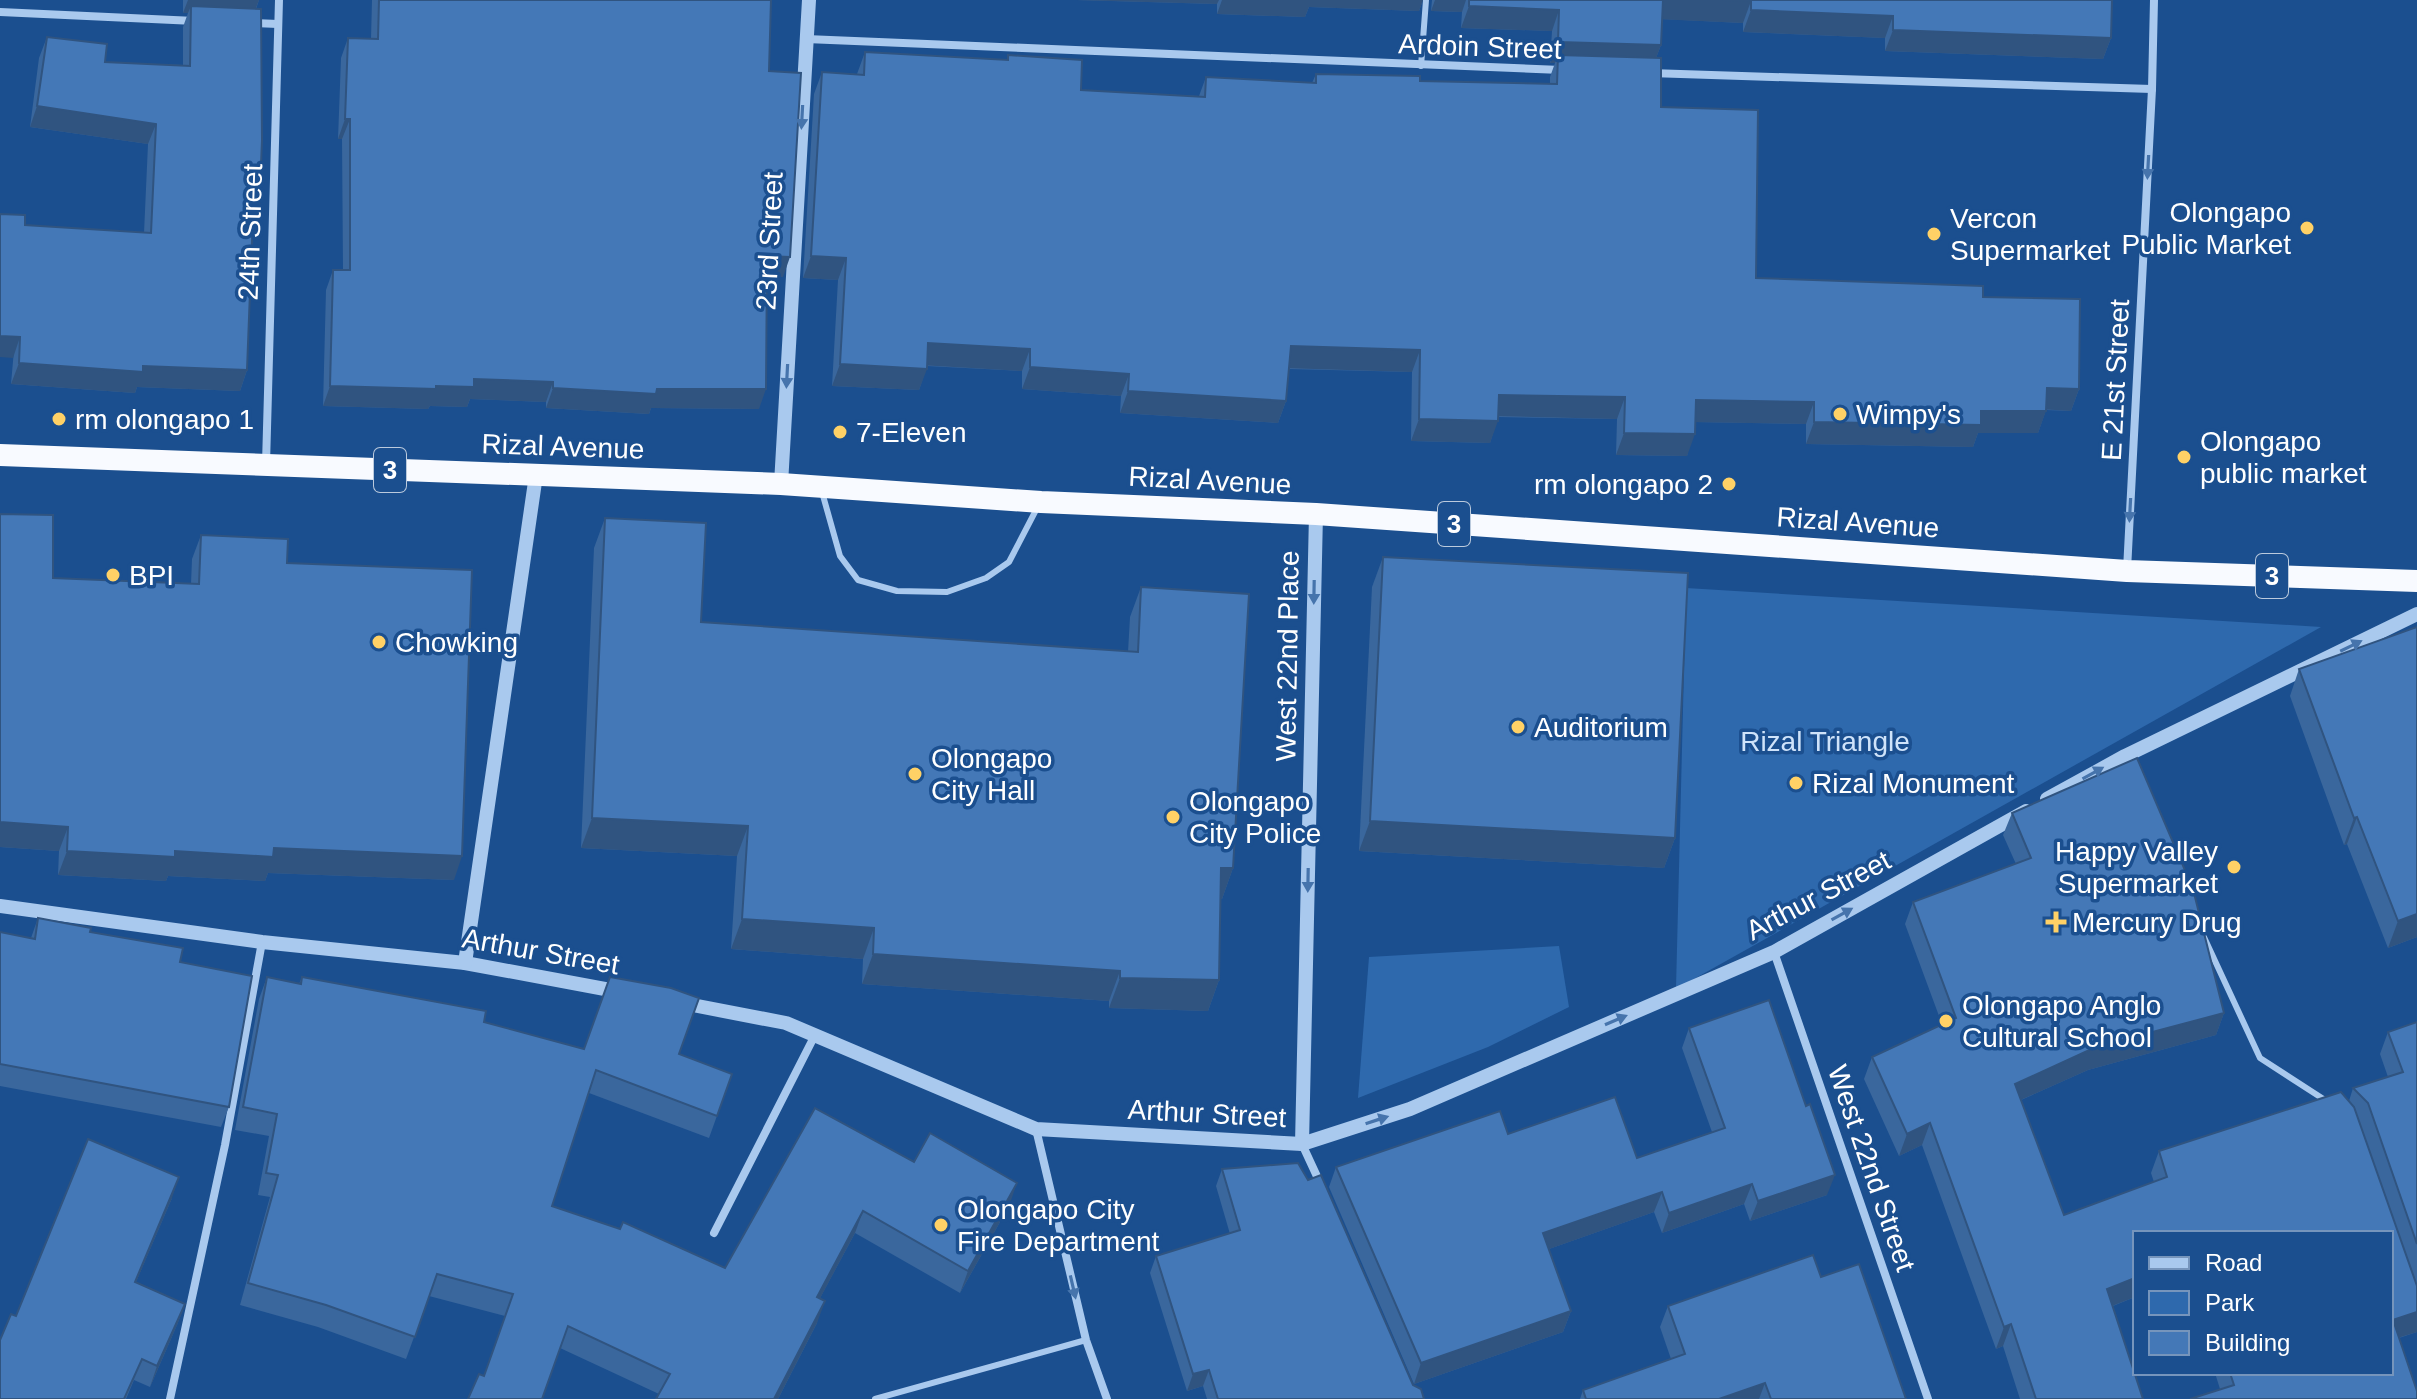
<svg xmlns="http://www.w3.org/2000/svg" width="2417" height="1399" font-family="Helvetica,sans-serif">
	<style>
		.green { fill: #2e69ad }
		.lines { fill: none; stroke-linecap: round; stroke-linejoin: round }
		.service { stroke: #a9c9ee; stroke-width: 6 }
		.minor { stroke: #a9c9ee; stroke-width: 8 }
		.tertiary { stroke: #a9c9ee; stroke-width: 14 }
		.trunk { stroke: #f8faff; stroke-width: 22 }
		.wall { fill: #3a679d }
		.shaded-wall { fill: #305480 }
		.building { fill: #4478b7; stroke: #305480; stroke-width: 2 }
		.oneway { fill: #4674ac }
		.poi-dot { fill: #ffd166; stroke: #1b4f8f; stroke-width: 3 }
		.labels { text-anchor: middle; stroke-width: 7; stroke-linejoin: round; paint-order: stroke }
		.shield { fill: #1b4f8f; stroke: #bbcadd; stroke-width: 2 }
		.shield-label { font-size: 26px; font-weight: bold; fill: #fff }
		.street-label { font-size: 28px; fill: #fff; stroke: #1b4f8f }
		.poi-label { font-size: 28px; fill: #fff; stroke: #1b4f8f; text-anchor: start }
		.park-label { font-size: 28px; fill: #cfe3fa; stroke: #1b4f8f }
	</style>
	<rect width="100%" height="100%" fill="#1b4f8f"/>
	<g class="green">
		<path d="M1686 588 2321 627 1676 989Z"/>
		<path d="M1559 946 1569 1007 1488 1047 1358 1098 1369 957Z"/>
	</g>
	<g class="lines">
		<g class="service">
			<path d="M1421 66 1426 0"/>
			<path d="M822 492 840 556 858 580 897 591 947 592 986 578 1009 562 1037 508"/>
			<path d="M2203 935 2260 1058 2328 1102"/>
			<path d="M875 1399 1086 1340"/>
		</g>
		<g class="minor">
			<path d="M0 12 195 21"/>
			<path d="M253 23 278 24"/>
			<path d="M806 39 1561 70"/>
			<path d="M1650 73 2152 89"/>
			<path d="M266 464 279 0"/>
			<path d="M2127 570 2152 89 2154 0"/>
			<path d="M1774 952 1928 1399"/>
			<path d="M1036 1129 1086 1340 1107 1399"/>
			<path d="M1302 1144 1321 1185"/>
			<path d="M714 1233 815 1035"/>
			<path d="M170 1399 225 1145 262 942"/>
		</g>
		<g class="tertiary">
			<path d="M781 484 809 0"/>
			<path d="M2047 799 2125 756 2417 614"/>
			<path d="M0 906 262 942 465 963 621 992"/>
			<path d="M465 963 536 475"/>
			<path d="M677 1002 786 1023 1036 1129 1302 1144 1410 1109 1774 952 2026 811"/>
			<path d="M1302 1144 1316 514"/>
		</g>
		<path class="trunk" d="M0 455 781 484 1041 502 1316 514 2127 571 2417 581"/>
	</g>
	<g class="wall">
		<path d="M183 0H259L256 9 252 233 247 370 240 391 137 387 135 393 11 384 25 225 144 233 148 144 30 127 39 58 47 37 105 62 183 65V27L188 13H183Z"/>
		<path d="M372 0H771L769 71 783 277 767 276 759 409 651 408 649 414 546 408V402L470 399 467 407 430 406 428 409 323 406 326 290 333 270H343L342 139H338L341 58 348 38 371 39Z"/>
		<path d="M1076 0H1423L1419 11 1309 7 1305 17 1217 14V4Z"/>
		<path d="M1432 0H2112L2111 38 2103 59 1885 51V38L1743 32V23L1662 19 1661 45 1656 58 1661 107 1756 278 1983 297 2079 389 2071 411 2046 410 2038 433H1978L1973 447 1806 444V424L1695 422 1687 456 1616 455 1617 419 1498 417 1490 443 1411 441 1412 372 1289 369 1286 401 1278 423 1120 413 1121 396 1022 389V371L927 366 919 390 832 386 838 280 803 278 814 94 822 72 857 74 865 52 1007 60 1008 55 1081 90 1199 96 1206 77 1312 83 1316 74 1420 81 1550 84V77L1555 63H1550L1552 31 1461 28 1462 12 1431 11Z"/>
		<path d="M0 514 53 578 191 584 192 559 201 535 287 563 454 880 268 873 265 881 168 876 166 881 58 875 59 851 0 847Z"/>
		<path d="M605 518 701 622 1128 652 1130 617 1141 587 1233 868 1222 899H1220L1219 980 1208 1011 1109 1008V1001L862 984 863 959 731 949 737 856 581 848 594 548Z"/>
		<path d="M1383 557 1675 838 1664 868 1359 851 1372 587Z"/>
		<path d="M2299 669 2417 937 2388 948 2347 844 2344 845 2290 696Z"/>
		<path d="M2137 758 2193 889 2224 1013 2216 1035 2088 1070 2021 1100 2064 1215 2154 1182 2151 1173 2159 1151 2341 1092 2349 1101 2353 1088 2388 1077 2380 1054 2388 1032 2417 1022V1332L2399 1338 2417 1391V1399H2190L2220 1389 2215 1373H2391V1233H2135V1297L2113 1306 2143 1399H2020L2003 1346 1996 1349 1922 1145 1899 1156 1864 1079 1872 1057 1942 1024 1905 924 1913 902 2016 864 2003 835 2012 813Z"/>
		<path d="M38 918 90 932 180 962 229 1107 221 1127 0 1086V932L31 938Z"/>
		<path d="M267 977 299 984 302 977 484 1022 584 1049 679 1054 732 1074 709 1138 589 1093 552 1206 725 1268 914 1162 1009 1206 960 1293 855 1233 820 1298 817 1323 778 1399H656L659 1394 560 1348 484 1376 505 1316 429 1296 406 1359 318 1327 240 1305 270 1197 258 1195 269 1136 235 1130 259 999Z"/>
		<path d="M1689 1028 1827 1195 1750 1221 1744 1204 1662 1233 1654 1212 1549 1249 1571 1311 1563 1332 1414 1384 1329 1187 1336 1167 1508 1134 1637 1158 1712 1132 1682 1048Z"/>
		<path d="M1222 1169 1413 1385 1424 1399H1207L1203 1386 1187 1391 1150 1273 1156 1256 1230 1234 1216 1186Z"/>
		<path d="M172 1198 136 1282 185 1304 177 1325 150 1387 134 1380 126 1399H0L16 1316Z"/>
		<path d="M1821 1277 1906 1399H1580L1583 1390 1671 1359 1660 1327 1668 1306Z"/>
	</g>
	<g class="shaded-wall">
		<path d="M188 0H259L253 16 191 6 188 13H183Z"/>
		<path d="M1076 0H1219L1217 4Z"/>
		<path d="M1222 0H1423L1419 11 1309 7 1305 17 1217 14Z"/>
		<path d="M1435 0H1466L1462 12 1431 11Z"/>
		<path d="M1662 0H1723L1751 1 1743 23 1655 19Z"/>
		<path d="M1469 6 1559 10 1552 31 1461 28Z"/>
		<path d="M1751 10 1893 16 1885 38 1743 32Z"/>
		<path d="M1893 30 2111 38 2103 59 1885 51Z"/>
		<path d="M1558 42 1661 45 1653 66 1558 55 1555 63H1550Z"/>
		<path d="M37 106 156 124 148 144 30 127Z"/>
		<path d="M345 119H350L342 139H338Z"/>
		<path d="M253 214H259L251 235Z"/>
		<path d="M767 256 790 257 783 277 759 276Z"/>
		<path d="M811 256 846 258 838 280 803 278Z"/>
		<path d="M0 336 20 337 13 358 0 357Z"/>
		<path d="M928 343 1030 349 1022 371 920 365Z"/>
		<path d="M1291 346 1420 350 1412 372 1283 368Z"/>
		<path d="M19 363 143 366 247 370 240 391 137 387 135 393 11 384Z"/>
		<path d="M840 364 927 369 919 390 832 386Z"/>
		<path d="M1030 367 1129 374 1121 396 1022 389Z"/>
		<path d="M474 379 553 382 546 402 470 399 467 407 430 406 428 409 323 406 330 386H436Z"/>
		<path d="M553 388 657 389H766L759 409 651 408 649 414 546 408Z"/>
		<path d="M2047 388 2079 389 2071 411 2039 409Z"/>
		<path d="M1128 391 1286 401 1278 423 1120 413Z"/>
		<path d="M1499 395 1625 397 1617 419 1491 416Z"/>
		<path d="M1696 400 1814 402 1806 424 1688 422Z"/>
		<path d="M1981 411H2046L2038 433H1978L1973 447 1806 444 1814 422Z"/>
		<path d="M1419 419 1498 421 1490 443 1411 441Z"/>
		<path d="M1624 433 1695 434 1687 456 1616 455Z"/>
		<path d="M2357 817 2347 844 2344 845 2354 818Z"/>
		<path d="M592 818 748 826 737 856 581 848Z"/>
		<path d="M1370 821 1675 838 1664 868 1359 851Z"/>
		<path d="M0 822 68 827 59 851 0 847Z"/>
		<path d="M274 848 462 856 454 880 268 873 265 881 168 876 166 881 58 875 67 851H175Z"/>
		<path d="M1221 868H1233L1222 899 1210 898Z"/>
		<path d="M2417 914V937L2388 948 2398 921Z"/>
		<path d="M742 919 874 928 863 959 731 949Z"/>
		<path d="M873 954 1120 971 1109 1001 862 984Z"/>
		<path d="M1120 978 1219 980 1208 1011 1109 1008Z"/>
		<path d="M2224 1013 2216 1035 2088 1070 2007 1106 2015 1084 2096 1047Z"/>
		<path d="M1930 1123 1922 1145 1899 1156 1907 1134Z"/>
		<path d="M1835 1175 1827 1195 1750 1221 1758 1201Z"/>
		<path d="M179 1177 172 1198 127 1303 135 1282Z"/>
		<path d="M1017 1183 1009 1206 960 1293 968 1271Z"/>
		<path d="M1752 1184 1744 1204 1662 1233 1669 1213Z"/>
		<path d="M1662 1192 1654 1212 1535 1254 1543 1233Z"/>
		<path d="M863 1211 855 1233 809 1319 817 1297Z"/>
		<path d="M2135 1278V1297L2099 1311 2107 1289Z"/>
		<path d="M825 1301 817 1323 778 1399H774Z"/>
		<path d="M185 1304 177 1325 150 1387 157 1366Z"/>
		<path d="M1571 1311 1563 1332 1414 1384 1421 1363Z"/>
		<path d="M2417 1312V1332L2391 1340 2393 1320Z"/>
		<path d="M2011 1324 2003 1346 1996 1349 2004 1327Z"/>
		<path d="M1209 1370 1203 1386 1187 1391 1193 1374Z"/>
		<path d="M1765 1383 1759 1399H1719Z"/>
	</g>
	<g class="building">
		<path d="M379 0H771L769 71 801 73 790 257 767 256 766 389H657L656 394 553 388V382L474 379V387L436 386V389L330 386 333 270H350V119H345L348 38 378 39Z"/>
		<path d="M1469 0H1663L1661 45 1558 42 1559 10 1469 6Z"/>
		<path d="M1723 0H2112L2111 38 1893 30V16L1751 10V1Z"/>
		<path d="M191 6 261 9 262 140 259 214H253L247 370 143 366V372L19 363 20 337 0 336V214L25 215V225L151 233 156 124 37 106 47 37 107 44 105 62 190 66Z"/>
		<path d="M865 52 1008 60V55L1082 60 1081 90 1205 97 1206 77 1316 83V74L1420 76V81L1557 84 1558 55 1661 58V107L1758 110 1756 278 1983 286V297L2080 299 2079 389 2047 388 2046 411H1981V425L1814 422V402L1696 400 1695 434 1624 433 1625 397 1499 395 1498 421 1419 419 1420 350 1291 346 1286 401 1128 391 1129 374 1030 367V349L928 343 927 369 840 364 846 258 811 256 822 72 864 75Z"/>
		<path d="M0 514 53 515V578L199 584 201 535 288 539 287 563 472 570 462 856 274 848 273 857 175 851V857L67 851 68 827 0 822Z"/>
		<path d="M605 518 706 523 701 622 1138 652 1141 587 1249 594 1233 868H1221L1219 980 1120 978V971L873 954 874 928 742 919 748 826 592 818Z"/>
		<path d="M1383 557 1688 573 1675 838 1370 821Z"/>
		<path d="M2417 627V914L2398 921 2357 817 2354 818 2299 669Z"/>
		<path d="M2137 758 2193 889 2224 1013 2096 1047 2015 1084 2064 1215 2167 1177 2159 1151 2341 1092 2354 1107 2417 1286V1312L2393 1320 2417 1391V1399H2190L2234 1385 2230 1373H2391V1233H2135V1278L2107 1289 2143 1399H2036L2011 1324 2004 1327 1930 1123 1907 1134 1872 1057 1956 1018 1913 902 2031 858 2012 813Z"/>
		<path d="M38 918 91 928 90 932 183 948 180 962 252 976 229 1107 0 1064V932L35 939Z"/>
		<path d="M267 977 301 984 302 977 486 1011 484 1022 584 1049 610 977 671 988 699 998 679 1054 732 1074 717 1116 596 1070 552 1206 620 1229 623 1222 725 1268 815 1108 914 1162 930 1133 1017 1183 968 1271 863 1211 817 1297 825 1301 774 1399H656L670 1374 568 1326 542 1399H468L479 1374 484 1376 513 1294 437 1274 415 1337 326 1305 248 1283 278 1175 266 1173 277 1114 243 1107Z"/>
		<path d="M1769 1000 1806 1106 1810 1104 1835 1175 1758 1201 1752 1184 1669 1213 1662 1192 1543 1233 1571 1311 1421 1363 1336 1167 1500 1111 1508 1134 1615 1097 1637 1158 1725 1128 1689 1028Z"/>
		<path d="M2417 1022V1244L2368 1103 2353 1088 2403 1072 2388 1032Z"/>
		<path d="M88 1139 179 1177 135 1282 185 1304 157 1366 142 1359 124 1399H0V1340L11 1314 16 1316Z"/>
		<path d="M1298 1163 1308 1180 1321 1175 1413 1385 1421 1389 1424 1399H1218L1209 1370 1193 1374 1156 1256 1240 1230 1222 1169Z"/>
		<path d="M1813 1255 1821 1277 1859 1264 1906 1399H1771L1765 1383 1719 1399H1586L1583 1390 1685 1354 1668 1306Z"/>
	</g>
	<defs><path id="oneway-solid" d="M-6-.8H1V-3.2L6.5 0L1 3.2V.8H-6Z" transform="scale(2)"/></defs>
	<g class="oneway">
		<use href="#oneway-solid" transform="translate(802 117) rotate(93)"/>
		<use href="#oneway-solid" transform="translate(2148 167) rotate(93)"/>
		<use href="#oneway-solid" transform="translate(787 376) rotate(93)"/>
		<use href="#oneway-solid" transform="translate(2130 510) rotate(93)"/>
		<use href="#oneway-solid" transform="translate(1314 592) rotate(91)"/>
		<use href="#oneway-solid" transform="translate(2351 646) rotate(-26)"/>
		<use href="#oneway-solid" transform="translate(2093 773) rotate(-29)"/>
		<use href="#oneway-solid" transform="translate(1308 880) rotate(91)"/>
		<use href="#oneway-solid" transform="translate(1842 914) rotate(-29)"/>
		<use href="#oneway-solid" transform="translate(1616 1020) rotate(-23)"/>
		<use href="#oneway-solid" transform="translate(1377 1120) rotate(-18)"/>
		<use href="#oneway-solid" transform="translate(1073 1287) rotate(77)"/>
	</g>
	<g class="poi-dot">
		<circle cx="2307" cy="228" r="8"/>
		<circle cx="1934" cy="234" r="8"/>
		<circle cx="1840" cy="414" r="8"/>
		<circle cx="59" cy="419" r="8"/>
		<circle cx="840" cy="432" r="8"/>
		<circle cx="2184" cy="457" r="8"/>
		<circle cx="1729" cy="484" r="8"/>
		<circle cx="113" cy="575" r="8"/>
		<circle cx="379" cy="642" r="8"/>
		<circle cx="1518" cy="727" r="8"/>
		<circle cx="915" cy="774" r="8"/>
		<circle cx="1796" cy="783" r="8"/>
		<circle cx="1173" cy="817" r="8"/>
		<circle cx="2234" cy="867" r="8"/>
		<path d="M2052 910h8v8h8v8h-8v8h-8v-8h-8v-8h8z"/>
		<circle cx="1946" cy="1021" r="8"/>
		<circle cx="941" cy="1225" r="8"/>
	</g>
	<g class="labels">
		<g class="shield">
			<rect x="374" y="448" width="32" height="44" rx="6"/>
			<rect x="1438" y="502" width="32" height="44" rx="6"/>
			<rect x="2256" y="554" width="32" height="44" rx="6"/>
		</g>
		<g class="shield-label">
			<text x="390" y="479">3</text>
			<text x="1454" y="533">3</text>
			<text x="2272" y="585">3</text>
		</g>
		<g class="street-label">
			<text transform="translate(1480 46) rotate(2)" y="10">Ardoin Street</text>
			<text transform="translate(250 232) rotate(-88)" y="10">24th Street</text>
			<text transform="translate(769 241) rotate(-87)" y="10">23rd Street</text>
			<text transform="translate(2115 380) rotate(-87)" y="10">E 21st Street</text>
			<text transform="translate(563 446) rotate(2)" y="10">Rizal Avenue</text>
			<text transform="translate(1210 480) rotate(3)" y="10">Rizal Avenue</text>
			<text transform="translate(1858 522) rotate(4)" y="10">Rizal Avenue</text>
			<text transform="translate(1287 656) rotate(-89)" y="10">West 22nd Place</text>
			<text transform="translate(1818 895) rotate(-28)" y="10">Arthur Street</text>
			<text transform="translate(541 951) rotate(10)" y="10">Arthur Street</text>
			<text transform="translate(1207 1113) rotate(3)" y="10">Arthur Street</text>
			<text transform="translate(1872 1168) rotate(71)" y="10">West 22nd Street</text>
		</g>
		<g class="poi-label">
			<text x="2291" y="222" text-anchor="end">Olongapo<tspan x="2291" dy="32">Public Market</tspan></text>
			<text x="1950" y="228">Vercon<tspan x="1950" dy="32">Supermarket</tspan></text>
			<text x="1856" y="424">Wimpy's</text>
			<text x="75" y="429">rm olongapo 1</text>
			<text x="856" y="442">7-Eleven</text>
			<text x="2200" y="451">Olongapo<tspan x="2200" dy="32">public market</tspan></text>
			<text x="1713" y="494" text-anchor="end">rm olongapo 2</text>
			<text x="129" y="585">BPI</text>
			<text x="395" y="652">Chowking</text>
			<text x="1534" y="737">Auditorium</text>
			<text x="931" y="768">Olongapo<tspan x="931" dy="32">City Hall</tspan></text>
			<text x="1812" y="793">Rizal Monument</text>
			<text x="1189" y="811">Olongapo<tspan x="1189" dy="32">City Police</tspan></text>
			<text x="2218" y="861" text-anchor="end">Happy Valley<tspan x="2218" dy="32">Supermarket</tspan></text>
			<text x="2072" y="932">Mercury Drug</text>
			<text x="1962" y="1015">Olongapo Anglo<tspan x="1962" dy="32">Cultural School</tspan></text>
			<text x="957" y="1219">Olongapo City<tspan x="957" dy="32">Fire Department</tspan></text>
		</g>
		<g class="park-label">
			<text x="1825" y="751">Rizal Triangle</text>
		</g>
	</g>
	<rect x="2133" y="1231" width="260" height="144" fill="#1b4f8f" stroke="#7695bc" stroke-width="2"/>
	<rect x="2149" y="1257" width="40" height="12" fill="#a9c9ee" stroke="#7695bc" stroke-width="2"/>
	<text x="2205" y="1271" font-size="24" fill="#ffffff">Road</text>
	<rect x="2149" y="1291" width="40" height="24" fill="#2e69ad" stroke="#7695bc" stroke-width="2"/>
	<text x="2205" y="1311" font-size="24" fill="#ffffff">Park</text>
	<rect x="2149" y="1331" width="40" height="24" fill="#4478b7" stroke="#7695bc" stroke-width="2"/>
	<text x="2205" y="1351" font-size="24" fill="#ffffff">Building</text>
</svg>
